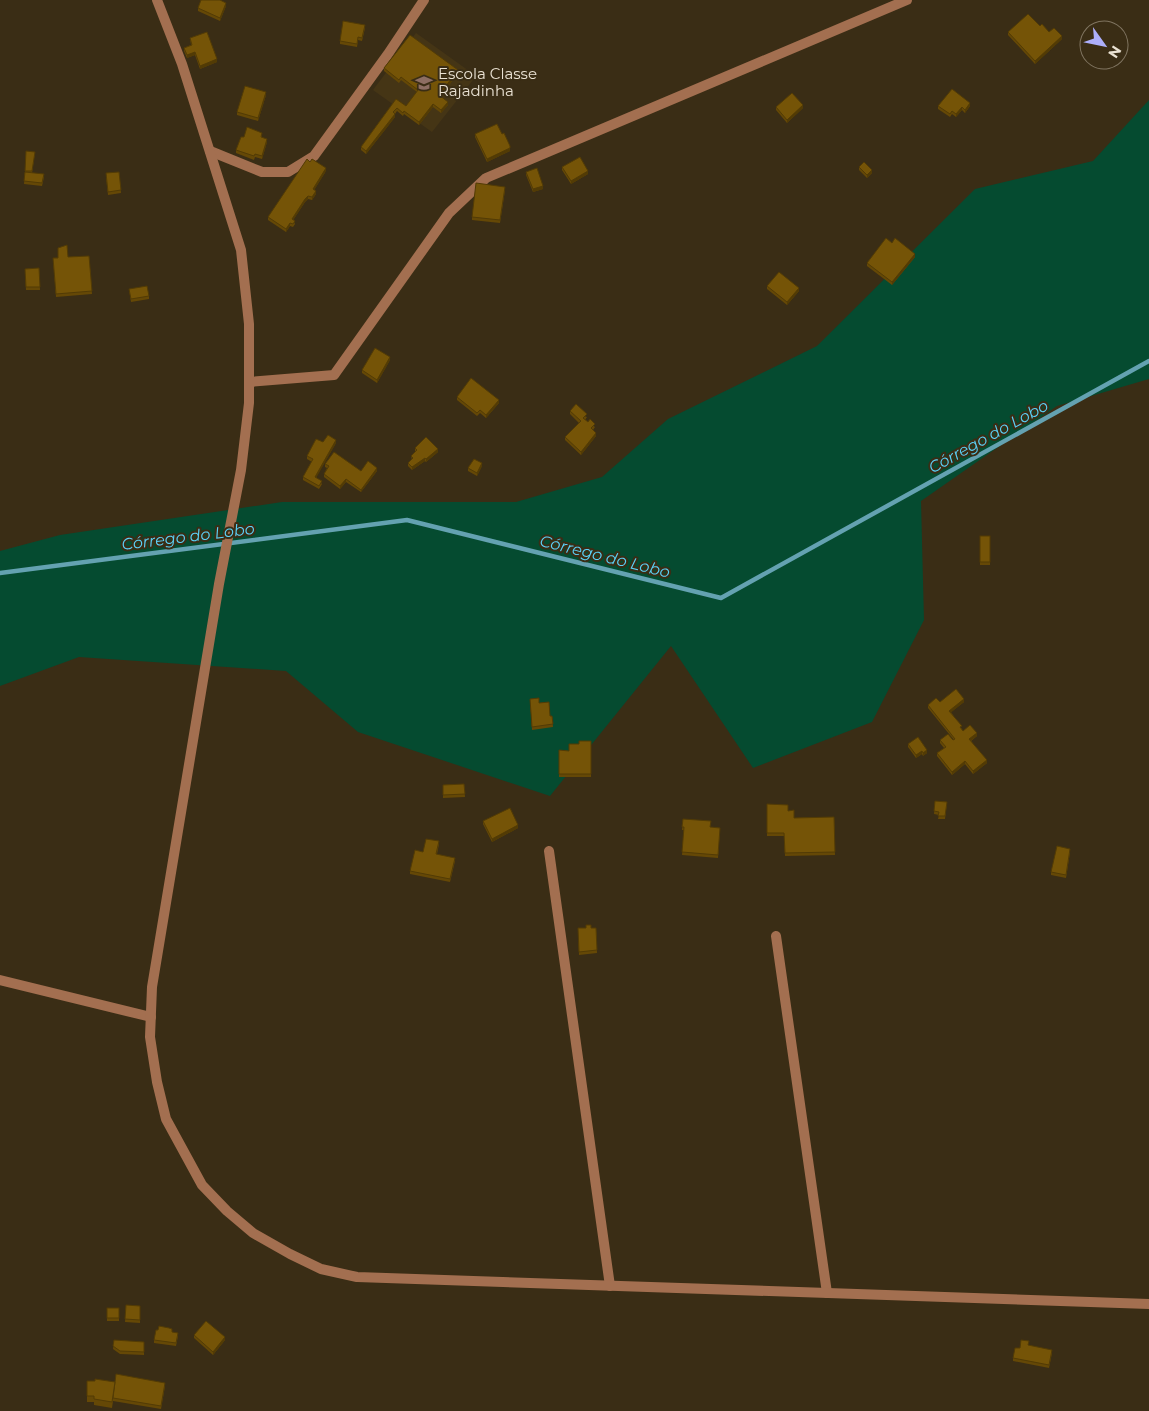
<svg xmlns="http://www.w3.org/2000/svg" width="1149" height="1411" font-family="Montserrat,sans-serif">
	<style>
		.built { fill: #453515 }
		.green { fill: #054b30 }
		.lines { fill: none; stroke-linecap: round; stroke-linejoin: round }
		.stream { stroke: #64a2b1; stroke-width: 4.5 }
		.minor { stroke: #a36f50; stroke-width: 10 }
		.tertiary { stroke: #a36f50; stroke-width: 10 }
		.wall { fill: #654806 }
		.shaded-wall { fill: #523b05 }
		.building { fill: #755407; stroke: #523b05 }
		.labels { text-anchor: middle; stroke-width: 4; stroke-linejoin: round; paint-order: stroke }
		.poi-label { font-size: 15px; fill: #eae2d3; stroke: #3a2d15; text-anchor: start }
		.water-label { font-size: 16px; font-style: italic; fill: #5bd2f8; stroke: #3a2d15 }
	</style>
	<rect width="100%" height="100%" fill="#3a2d15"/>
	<path class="built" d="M416 33 476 76 432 132 373 90Z"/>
	<path class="green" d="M1149 100V379L1057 406 921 501 924 620 872 722 753 768 671 646 550 796 358 732 286 671 79 657 0 686V551L60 535 282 502H516L602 477 668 419 817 346 975 189 1093 161Z"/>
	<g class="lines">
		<path class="stream" d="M0 573 407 520 721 598 1149 361"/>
		<g class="minor">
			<path d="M210 151 262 172H288L314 156 388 54 424 0"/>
			<path d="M249 382 334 375 449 213 486 178 907 0"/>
			<path d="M549 851 610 1286"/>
			<path d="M776 936 827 1293"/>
			<path d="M0 980 151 1017"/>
		</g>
		<path class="tertiary" d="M157 0 182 64 241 250 249 324V403L241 470 219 584 152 987 150 1037 157 1082 166 1119 202 1185 227 1211 253 1233 290 1254 321 1269 357 1277 1149 1304"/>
	</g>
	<g class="wall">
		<path d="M226 6 220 21 198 11V8Z"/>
		<path d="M1040 26 1049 32 1062 39 1035 64 1008 35V32Z"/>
		<path d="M365 28 362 41 358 40 357 47 340 44V41Z"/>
		<path d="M190 38 217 62 200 69 195 55 187 58 184 51V48L191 45Z"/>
		<path d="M384 68 458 73 441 96 448 105 441 113 433 107 419 125 404 114 403 116 397 111 395 114V117L366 154 361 150V147L396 99 406 106 417 92 401 80 399 83 384 71Z"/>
		<path d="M266 95 258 121 237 115V112Z"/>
		<path d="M938 106H970L965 113 962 110 956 117 952 114 950 117 938 109Z"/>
		<path d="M776 107 803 108 787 123 776 110Z"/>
		<path d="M475 134H502L510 149V151L487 162 475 137Z"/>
		<path d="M262 136V137L267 142 262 159 255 157 254 160 236 153V150L244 137Z"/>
		<path d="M35 152 32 173 44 177 42 186 24 184 25 171Z"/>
		<path d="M562 167 588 174 571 184 562 170Z"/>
		<path d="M859 167 872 173 867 178 859 170Z"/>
		<path d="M326 171 314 190 316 194 312 200 308 199 305 202 293 220 295 224 293 227 290 226 286 232 268 220V217Z"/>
		<path d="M119 172 121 193 108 195 106 176Z"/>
		<path d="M526 172 543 189 533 192 526 175Z"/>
		<path d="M505 190 500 223 472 220V217Z"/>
		<path d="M892 243 915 257 892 285 867 266V263Z"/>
		<path d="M89 256 92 294 56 297 53 258Z"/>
		<path d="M39 268 40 290H26L25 269Z"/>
		<path d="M767 286 799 291 787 305 767 289Z"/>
		<path d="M129 289 149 296V299L131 302Z"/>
		<path d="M390 360 377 383 362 373V370Z"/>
		<path d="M457 397 499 403 486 418 480 413 477 416 457 400Z"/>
		<path d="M570 411 587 417 585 420 595 427 593 430 596 436 581 455 565 440V437L579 423 570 414Z"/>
		<path d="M336 443 316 477 322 484 319 489 303 480V477L312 462 307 459V456Z"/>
		<path d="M415 448 438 452 426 462 425 461 412 470 408 466V463L412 460 411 456 416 452 415 451Z"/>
		<path d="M325 464 361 471H377L361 492 346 482 340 489 324 477V474L327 468 325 467Z"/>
		<path d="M482 466 477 476 468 471V468Z"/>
		<rect x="980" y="536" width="10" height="29"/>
		<path d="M530 699 539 703 550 716H552L553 727 532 730Z"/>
		<path d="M940 702H964L951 712 963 731 977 736 971 741 987 763 973 774 965 764 952 775 937 756V753L944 748 940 743V740H954L928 708V705Z"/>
		<path d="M591 741V777H559V750L569 751 579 744Z"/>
		<path d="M908 744 927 753 923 756 922 754 916 758 908 747Z"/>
		<path d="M464 784 465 797 443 798V785Z"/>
		<path d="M935 801 947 802 945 819H938L939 815 934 814Z"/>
		<path d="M767 804 788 811 794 818 834 817 835 855 785 856 784 836H767Z"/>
		<path d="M683 819 710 827 720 828 718 858 682 855 684 830H682Z"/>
		<path d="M483 821 518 828 492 842 483 824Z"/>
		<path d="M439 844 437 854 455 861 450 882 410 874V871L423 852Z"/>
		<path d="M1070 852 1066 878 1051 875V872Z"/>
		<path d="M578 928H596L597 953 579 955Z"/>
		<path d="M126 1305 140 1306V1323L125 1322Z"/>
		<rect x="107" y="1308" width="12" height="13"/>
		<path d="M172 1332 178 1336 176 1346 154 1343V1340Z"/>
		<path d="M194 1335 225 1340 213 1355 194 1338Z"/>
		<path d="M114 1340 144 1342V1355L120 1354 113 1349Z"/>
		<path d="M1029 1345 1052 1353 1049 1368 1013 1361V1358L1020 1348Z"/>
		<path d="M87 1381 165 1386 161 1409 113 1401 112 1408 94 1405V1402H87Z"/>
	</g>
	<g class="shaded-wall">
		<path d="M226 3V6L220 21V18Z"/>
		<path d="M1062 36V39L1035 64V61Z"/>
		<path d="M195 52V55L187 58V55Z"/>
		<path d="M217 59V62L200 69V66Z"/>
		<path d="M458 70V73L439 98V95Z"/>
		<path d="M266 92V95L258 121V118Z"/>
		<path d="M448 102V105L441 113V110Z"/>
		<path d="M970 103V106L965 113V110Z"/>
		<path d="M433 104V107L419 125V122Z"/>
		<path d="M803 105V108L787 123V120Z"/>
		<path d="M962 107V110L956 117V114Z"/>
		<path d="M395 114V117L366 154V151Z"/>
		<path d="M267 139V142L262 159V156Z"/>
		<path d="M510 146V151L487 162V159Z"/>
		<path d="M326 168V171L313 192V189Z"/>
		<path d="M872 170V173L867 178V175Z"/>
		<path d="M588 171V174L571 184V181Z"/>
		<path d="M543 186V189L533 192V189Z"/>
		<path d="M316 191V194L312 200V197Z"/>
		<path d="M308 196V199L305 202 292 222V219L305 199Z"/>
		<path d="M290 223V226L286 232V229Z"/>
		<path d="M915 254V257L892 285V282Z"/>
		<path d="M799 288V291L787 305V302Z"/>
		<path d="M390 357V360L377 383V380Z"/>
		<path d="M499 400V403L486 418V415Z"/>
		<path d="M596 433V436L581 455V452Z"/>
		<path d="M336 440V443L315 480V477Z"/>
		<path d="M438 449V452L426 462V459Z"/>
		<path d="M425 458V461L412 470V467Z"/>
		<path d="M482 463V466L477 476V473Z"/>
		<path d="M377 468V471L361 492V490Z"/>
		<path d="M346 479V482L340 489V486Z"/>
		<path d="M964 699V702L949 714V711Z"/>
		<path d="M977 733V736L969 742V739Z"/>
		<path d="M927 750V753L923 756V753Z"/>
		<path d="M922 751V754L916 758V755Z"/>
		<path d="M987 760V763L973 774V771Z"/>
		<path d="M965 761V764L952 775V772Z"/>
		<path d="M518 825V828L492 842V839Z"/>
		<path d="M225 1337V1340L213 1355V1352Z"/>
	</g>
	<g class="building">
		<path d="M201 0H220L226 3 220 18 198 8Z"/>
		<path d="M1028 14 1040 26 1042 24 1049 32 1054 28 1062 36 1035 61 1008 32Z"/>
		<path d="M343 21 365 25 362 38 358 37 357 44 340 41Z"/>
		<path d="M207 32 217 59 200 66 195 52 187 55 184 48 192 45 190 38Z"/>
		<path d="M410 35 458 70 439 95 448 102 441 110 433 104 419 122 404 111 403 113 397 108 393 112 395 114 366 151 361 147 396 99 406 106 418 90 401 77 399 80 384 68Z"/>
		<path d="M245 86 266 92 258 118 237 112Z"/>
		<path d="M952 89 970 103 965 110 962 107 956 114 952 111 950 114 938 106Z"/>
		<path d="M792 93 803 105 787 120 776 107Z"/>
		<path d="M497 124 502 134 504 133 510 146V148L487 159 475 134Z"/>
		<path d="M247 127 262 133 261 137 267 139 262 156 255 154 254 156 236 150 241 137H244Z"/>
		<path d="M26 151 35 152 32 171H25Z"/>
		<path d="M580 157 588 171 571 181 562 167Z"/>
		<path d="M307 159 310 162 312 159 326 168 313 189 316 191 312 197 308 196 305 199 292 219 295 221 293 224 290 223 286 229 268 217Z"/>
		<path d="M864 162 872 170 867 175 859 167Z"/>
		<path d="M537 168 543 186 533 189 526 172Z"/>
		<path d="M25 172 44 174 42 183 24 181Z"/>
		<path d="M119 172 121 190 108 192 106 173Z"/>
		<path d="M476 183 505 187 500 220 472 217Z"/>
		<path d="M886 238 892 243 895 238 915 254 892 282 867 263Z"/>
		<path d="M67 245 68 257 89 256 92 291 56 294 53 258H58V248Z"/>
		<path d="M39 268 40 287H26L25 269Z"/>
		<path d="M779 272 799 288 787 302 767 286Z"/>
		<path d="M147 286 149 296 131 299 129 289Z"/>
		<path d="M375 348 390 357 377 380 362 370Z"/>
		<path d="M471 378 499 400 486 415 480 410 477 413 457 397Z"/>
		<path d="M576 404 587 414 583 418 588 422 590 419 595 424 591 428 596 433 581 452 565 437 581 421 570 411Z"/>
		<path d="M328 435 336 440 315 477 322 481 319 486 303 477 313 459 307 456 316 439 323 442Z"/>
		<path d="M426 437 438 449 426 459 425 458 412 467 408 463 413 458 411 456 417 450 415 448Z"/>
		<path d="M334 452 361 471 368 461 377 468 361 490 346 479 340 486 324 474 329 466 325 464Z"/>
		<path d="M474 459 482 463 477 473 468 468Z"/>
		<rect x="980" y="536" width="10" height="26"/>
		<path d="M956 689 964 699 949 711 962 726 960 727 963 731 970 725 977 733 969 739 987 760 973 771 965 761 952 772 937 753 946 747 940 740 948 734 953 740 955 739 928 705 936 698 940 702Z"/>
		<path d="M539 698V703L549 702 550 716H552L553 724 532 727 530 699Z"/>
		<path d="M918 737 927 750 923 753 922 751 916 755 908 744Z"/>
		<path d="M579 741H591V774H559V750L569 751V744H579Z"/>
		<path d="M464 784 465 794 443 795V785Z"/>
		<path d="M935 801 947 802 945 816H938L939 812 934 811Z"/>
		<path d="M767 804 788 805V811L794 810V818L834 817 835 852 785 853 784 833H767Z"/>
		<path d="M510 808 518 825 492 839 483 821Z"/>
		<path d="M683 819 711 821 710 827 720 828 718 855 682 852 684 827H682Z"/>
		<path d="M426 839 439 841 436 854 455 858 450 879 410 871 415 850 423 852Z"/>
		<path d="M1057 846 1070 849 1066 875 1051 872Z"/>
		<path d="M586 925H591V928H596L597 950 579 952 578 928H586Z"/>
		<path d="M126 1305 140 1306V1320L125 1319Z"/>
		<rect x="107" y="1308" width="12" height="10"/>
		<path d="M206 1321 225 1337 213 1352 194 1335Z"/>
		<path d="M159 1326 169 1328 172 1329V1332L178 1333 176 1343 154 1340 156 1330H158Z"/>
		<path d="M114 1340 144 1342V1352L120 1351 113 1346Z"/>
		<path d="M1021 1340 1029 1341 1028 1345 1052 1350 1049 1365 1013 1358 1015 1348H1020Z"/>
		<path d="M116 1374 165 1383 161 1406 113 1398Z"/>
		<path d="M95 1379 115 1382 112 1402 94 1399V1396H87V1381H95Z"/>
	</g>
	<defs>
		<g id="school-bare" transform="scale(1.35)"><path d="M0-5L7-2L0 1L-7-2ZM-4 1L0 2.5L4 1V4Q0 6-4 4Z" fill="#8d6e63" stroke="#3a2d15" stroke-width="2.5" paint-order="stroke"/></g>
	</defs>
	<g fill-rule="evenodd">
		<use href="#school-bare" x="424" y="83"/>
	</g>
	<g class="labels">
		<g class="poi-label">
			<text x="438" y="79">Escola Classe<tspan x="438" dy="17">Rajadinha</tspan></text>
		</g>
		<g class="water-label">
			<text transform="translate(988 436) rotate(-29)" y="6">Córrego do Lobo</text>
			<text transform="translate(188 536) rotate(-7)" y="6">Córrego do Lobo</text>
			<text transform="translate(605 556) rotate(14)" y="6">Córrego do Lobo</text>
		</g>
	</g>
	<g transform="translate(1104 45) rotate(123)"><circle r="24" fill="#3a2d15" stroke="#807561"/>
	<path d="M0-4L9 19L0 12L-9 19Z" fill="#adaffb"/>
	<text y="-8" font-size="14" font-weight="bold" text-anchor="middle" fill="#eae2d3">N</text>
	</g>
</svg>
